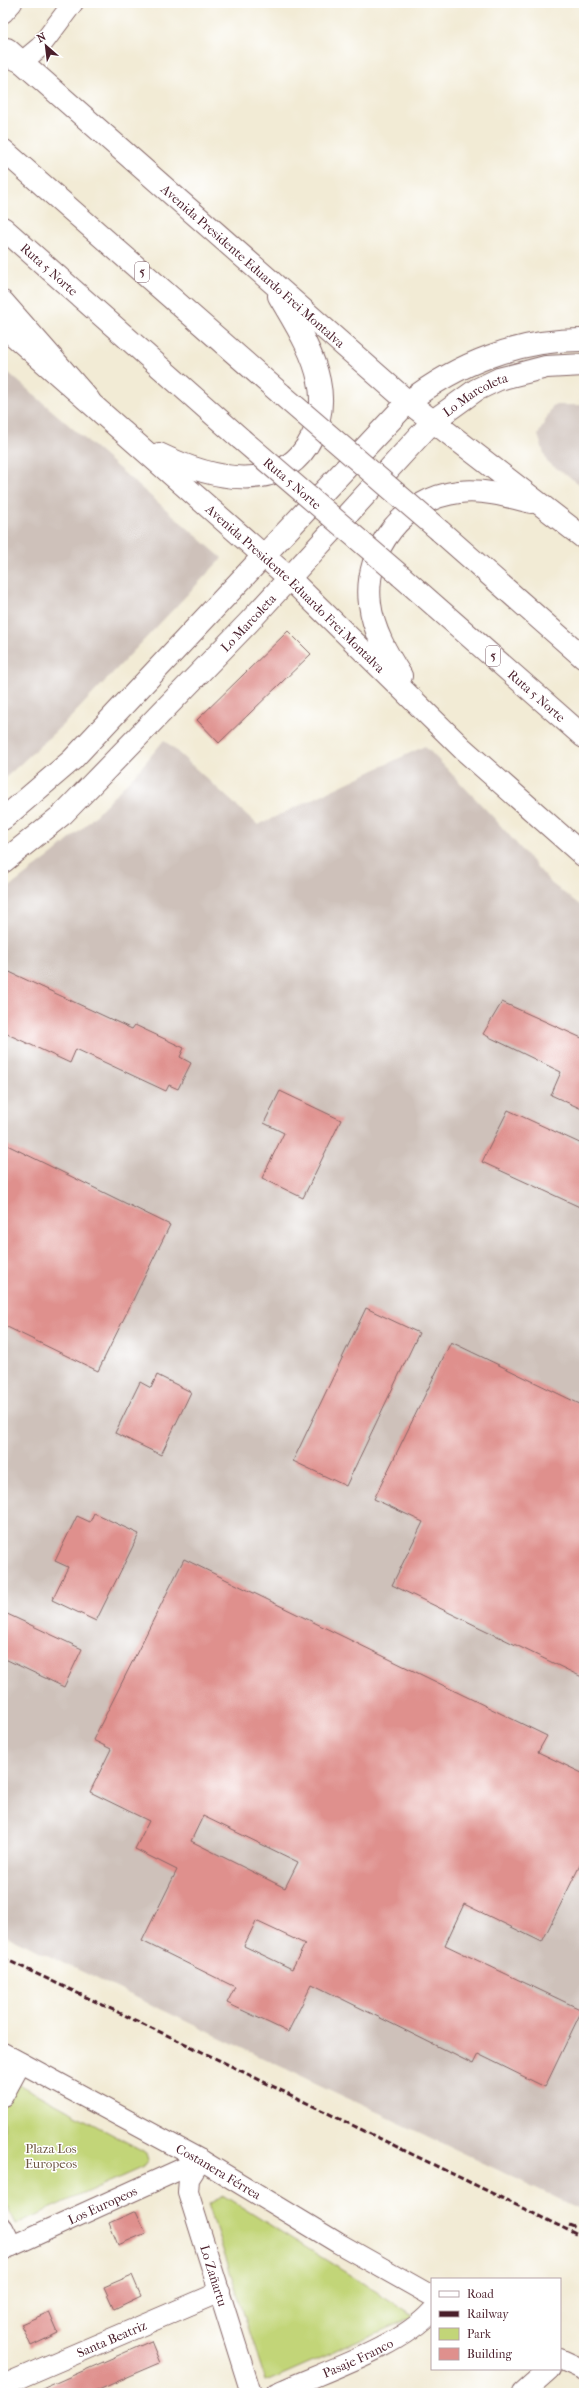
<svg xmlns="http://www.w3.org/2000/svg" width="587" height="2396" font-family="'IM FELL French Canon',serif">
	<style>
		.industrial { fill: #cec1ba }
		.green { fill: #c2d578; stroke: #867a52 }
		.building { fill: #df908d; fill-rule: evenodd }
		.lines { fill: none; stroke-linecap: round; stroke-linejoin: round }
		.street-casing { stroke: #856666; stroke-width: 22 }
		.secondary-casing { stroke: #856666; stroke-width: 24 }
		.highway-casing { stroke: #856666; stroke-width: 24 }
		.street { stroke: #fff; stroke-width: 20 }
		.secondary { stroke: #fff; stroke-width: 22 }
		.highway { stroke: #fff; stroke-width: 22 }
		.rail { stroke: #4a1f2b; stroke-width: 3; stroke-dasharray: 6 3; stroke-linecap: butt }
		.highway-bridge-casing { stroke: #856666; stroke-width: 24; stroke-linecap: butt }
		.highway-bridge { stroke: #fff; stroke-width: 22 }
		.labels { text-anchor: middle; stroke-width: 3; stroke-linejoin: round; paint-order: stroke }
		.shield { fill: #fff; stroke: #80626b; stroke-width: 1 }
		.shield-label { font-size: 12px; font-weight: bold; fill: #4a1f2b }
		.street-label { font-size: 13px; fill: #4a1f2b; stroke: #fff }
		.park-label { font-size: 13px; fill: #6e5642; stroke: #fff }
	</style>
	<rect width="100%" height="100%" fill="#fff"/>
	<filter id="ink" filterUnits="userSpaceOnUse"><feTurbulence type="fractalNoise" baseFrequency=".025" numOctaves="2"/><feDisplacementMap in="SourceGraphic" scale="8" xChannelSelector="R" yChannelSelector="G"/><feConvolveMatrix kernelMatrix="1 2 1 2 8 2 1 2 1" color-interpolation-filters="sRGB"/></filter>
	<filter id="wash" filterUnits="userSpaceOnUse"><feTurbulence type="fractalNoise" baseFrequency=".012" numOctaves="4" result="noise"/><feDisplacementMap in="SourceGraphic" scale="16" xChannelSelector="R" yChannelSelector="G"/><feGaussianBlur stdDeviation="0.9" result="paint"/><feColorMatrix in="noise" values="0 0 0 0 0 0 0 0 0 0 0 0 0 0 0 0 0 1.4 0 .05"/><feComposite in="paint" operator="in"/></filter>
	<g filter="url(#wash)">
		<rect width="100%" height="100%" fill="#f2ebd5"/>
		<g class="industrial">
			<path d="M3 368 222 558 70 718 3 780Z"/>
			<path d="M553 405H584V487L547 462 538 435Z"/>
			<path d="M164 740 258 825 425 746 493 817 552 884 584 908V2211L3 1934V892L54 853 84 827 139 770Z"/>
		</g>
		<g class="green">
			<path d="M16 2083 147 2153 149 2160 143 2167 16 2224 3 2197V2107Z"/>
			<path d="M224 2196 415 2316 266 2382 208 2204Z"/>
		</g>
		<g id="blocks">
			<g class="building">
				<path d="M288 631 311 654 219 743 197 720Z"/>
				<path d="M3 969 132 1029 135 1025 184 1048 180 1057 191 1063 178 1089 169 1085 166 1091 76 1049 70 1063 3 1032Z"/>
				<path d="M502 1002 584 1039V1110L551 1095 561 1072 483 1034Z"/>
				<path d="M280 1091 341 1120 303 1198 262 1178 284 1133 264 1123Z"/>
				<path d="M508 1110 584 1145V1209L482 1162Z"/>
				<path d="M3 1143 170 1225 98 1371 3 1325Z"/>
				<path d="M366 1308 419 1333 346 1486 293 1461Z"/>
				<path d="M451 1342 584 1406V1678L392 1585 423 1522 374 1499Z"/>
				<path d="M157 1375 191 1392 161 1455 115 1433 140 1382 151 1388Z"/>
				<path d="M94 1513 139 1534 96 1621 52 1600 68 1567 55 1561 77 1516 90 1522Z"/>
				<path d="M184 1559 547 1736 538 1752 584 1774V1857L542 1942 464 1904 445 1945 582 2010 545 2087 478 2054 473 2064 312 1984 288 2032 227 2003 235 1987 142 1941 177 1870 135 1849 149 1821 90 1792 111 1749 93 1740ZM203 1816 298 1862 285 1888 191 1841ZM256 1921 305 1944 292 1969 244 1946Z"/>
				<path d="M3 1612 82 1649 64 1687 3 1658Z"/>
				<path d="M136 2211 146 2233 118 2245 109 2223Z"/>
				<path d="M132 2275 141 2296 114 2309 104 2287Z"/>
				<path d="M49 2312 58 2333 31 2346 21 2324Z"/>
				<path d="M151 2341 160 2363 132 2375 92 2393H33Z"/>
			</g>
		</g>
	</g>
	<g filter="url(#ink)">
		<use href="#blocks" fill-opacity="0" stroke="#856666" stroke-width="1"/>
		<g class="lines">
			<g class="street-casing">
				<g id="street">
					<path d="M3 13 12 3"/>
					<path d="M22 62 40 47 73 3"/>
					<path id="s1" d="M3 2053 201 2160 338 2243 432 2296"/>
					<path d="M3 2096 21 2063"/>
					<path id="s2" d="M201 2160 189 2179 188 2192 251 2393"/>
					<path d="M3 2228 12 2246"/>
					<path id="s3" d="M3 2250 201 2160"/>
					<path d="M560 2359 584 2370"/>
					<path id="s4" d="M3 2385 220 2292"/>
					<path id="s5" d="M276 2393C322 2372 399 2348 432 2311"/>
					<path d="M523 2393 550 2369"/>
				</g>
			</g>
			<g class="secondary-casing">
				<g id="secondary">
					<path id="s6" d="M7 49 408 402 584 538"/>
					<path id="s7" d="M3 326 289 578 463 749 584 856"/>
					<path d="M159 454C207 477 282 499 312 437 321 420 323 400 319 381 313 351 294 322 279 296"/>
					<path d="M401 676C387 654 373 630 370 604 363 549 405 498 459 492 483 489 508 496 531 502"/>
					<path d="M3 819 72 760 408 402C458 363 520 339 584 340"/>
					<path id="s8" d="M3 862 63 814 249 622 433 421 476 390 499 379 546 367 584 365"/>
				</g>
			</g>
			<g class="highway-casing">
				<g id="highway">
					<path d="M3 53 22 62"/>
					<path d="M3 150 281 394"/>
					<path id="s9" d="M3 228 241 439"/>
					<path d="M3 302 89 400"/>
					<path d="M440 531 584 658"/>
					<path id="s10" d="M401 576 584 737"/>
				</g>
			</g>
			<use href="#street" class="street"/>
			<use href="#secondary" class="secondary"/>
			<use href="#highway" class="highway"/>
			<g class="rail">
				<path d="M3 1958 192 2047 584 2238"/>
				<path d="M569 2225 584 2231"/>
			</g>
			<g class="highway-bridge-casing">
				<g id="highway-bridge">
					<path d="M281 394 440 531"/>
					<path id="s11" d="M241 439 401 576"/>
				</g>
			</g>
			<use href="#highway-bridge" class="highway-bridge"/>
		</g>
	</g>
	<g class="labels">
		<g class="shield">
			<rect x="135" y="262" width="14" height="20" rx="3"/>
			<rect x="486" y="646" width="14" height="20" rx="3"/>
		</g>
		<g class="shield-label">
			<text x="142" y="276">5</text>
			<text x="493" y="660">5</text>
		</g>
		<g class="street-label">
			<text dy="5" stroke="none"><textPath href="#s6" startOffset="328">Avenida Presidente Eduardo Frei Montalva</textPath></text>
			<text dy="5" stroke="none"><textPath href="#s9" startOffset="62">Ruta 5 Norte</textPath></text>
			<text dy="5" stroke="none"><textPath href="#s8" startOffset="667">Lo Marcoleta</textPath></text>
			<text dy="5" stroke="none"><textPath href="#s11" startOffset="68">Ruta 5 Norte</textPath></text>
			<text dy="5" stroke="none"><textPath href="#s7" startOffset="393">Avenida Presidente Eduardo Frei Montalva</textPath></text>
			<text dy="5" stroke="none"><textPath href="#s8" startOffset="343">Lo Marcoleta</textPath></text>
			<text dy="5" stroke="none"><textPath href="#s10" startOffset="181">Ruta 5 Norte</textPath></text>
			<text dy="5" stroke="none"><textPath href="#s1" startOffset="246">Costanera Férrea</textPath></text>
			<text dy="5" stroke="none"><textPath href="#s3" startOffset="109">Los Europeos</textPath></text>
			<text dy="5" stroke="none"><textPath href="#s2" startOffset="123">Lo Zañartu</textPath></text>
			<text dy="5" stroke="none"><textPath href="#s4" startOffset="118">Santa Beatriz</textPath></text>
			<text dy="5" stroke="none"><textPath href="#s5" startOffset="89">Pasaje Franco</textPath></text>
		</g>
		<g class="park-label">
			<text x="51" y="2153">Plaza Los<tspan x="51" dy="15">Europeos</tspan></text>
		</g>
	</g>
	<rect width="587" height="2396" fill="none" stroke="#fff" stroke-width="16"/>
	<rect x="431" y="2278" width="130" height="92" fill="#ffffff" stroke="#b7a5aa"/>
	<rect x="439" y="2291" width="20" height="6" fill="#ffffff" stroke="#b7a5aa"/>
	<text x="467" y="2298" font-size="12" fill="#4a1f2b">Road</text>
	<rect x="439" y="2311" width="20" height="6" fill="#4a1f2b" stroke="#b7a5aa"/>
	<text x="467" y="2318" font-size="12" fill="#4a1f2b">Railway</text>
	<rect x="439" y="2328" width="20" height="12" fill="#c2d578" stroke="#b7a5aa"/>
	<text x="467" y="2338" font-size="12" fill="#4a1f2b">Park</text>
	<rect x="439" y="2348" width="20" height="12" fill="#df908d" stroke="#b7a5aa"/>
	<text x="467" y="2358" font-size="12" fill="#4a1f2b">Building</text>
	<g transform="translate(46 46) rotate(332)" stroke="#ffffff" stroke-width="3" paint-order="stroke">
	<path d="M0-3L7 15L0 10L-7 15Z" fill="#4a1f2b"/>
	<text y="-6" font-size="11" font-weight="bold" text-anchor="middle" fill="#4a1f2b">N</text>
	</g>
</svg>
